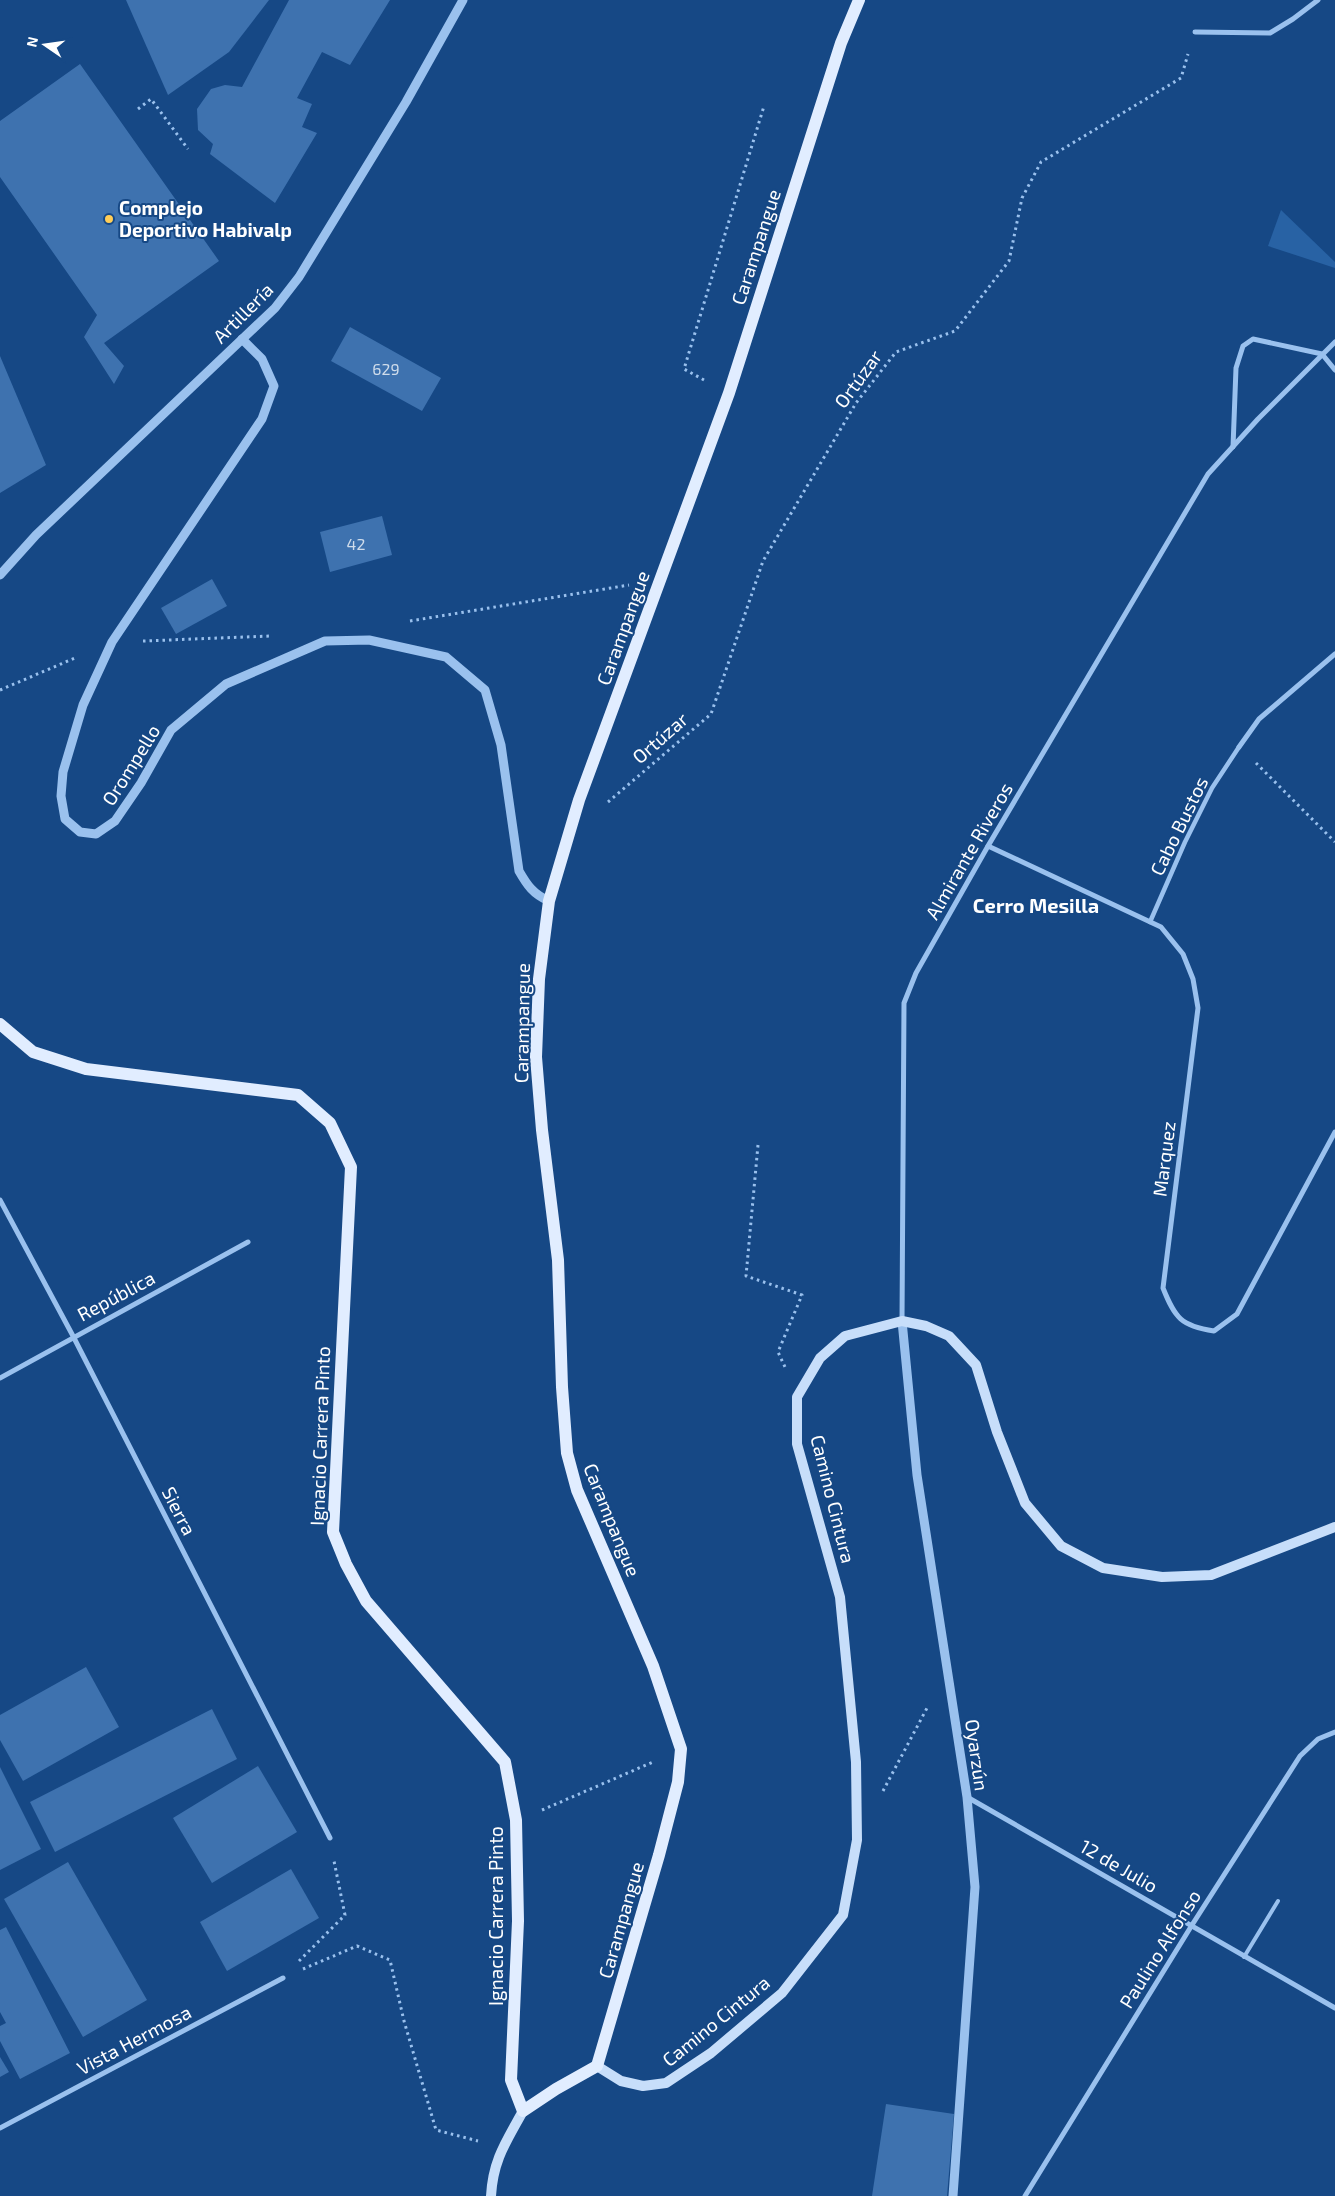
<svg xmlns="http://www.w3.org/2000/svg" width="1335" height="2196" font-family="'Exo 2',sans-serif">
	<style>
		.green { fill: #2862a4 }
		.building { fill: #3e72af }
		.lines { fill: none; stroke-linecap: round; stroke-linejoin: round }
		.path { stroke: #9ac1ee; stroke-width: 3; stroke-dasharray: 2.5 4; stroke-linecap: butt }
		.service { stroke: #9ac1ee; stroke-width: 4 }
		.pedestrian { stroke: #9ac1ee; stroke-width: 4.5 }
		.minor { stroke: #9ac1ee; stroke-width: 5 }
		.tertiary { stroke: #9ac1ee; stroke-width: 9 }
		.secondary { stroke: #c7defa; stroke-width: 10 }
		.primary { stroke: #e1edff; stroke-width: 12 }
		.poi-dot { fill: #ffcd57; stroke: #164885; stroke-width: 2 }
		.labels { text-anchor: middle; stroke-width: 4; stroke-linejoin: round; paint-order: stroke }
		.number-label { font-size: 16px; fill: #cfdceb }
		.poi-label { font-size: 19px; font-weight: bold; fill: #fff; stroke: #164885; text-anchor: start }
		.street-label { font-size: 19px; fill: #fff; stroke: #164885 }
		.neighbourhood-label { font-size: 20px; font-weight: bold; fill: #fff; stroke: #164885 }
	</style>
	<rect width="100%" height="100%" fill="#164885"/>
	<path class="green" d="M1281 210 1335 262V268L1268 246Z"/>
	<g class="building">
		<path d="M126 0H269L229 52 168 95Z"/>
		<path d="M289 0H390L350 65 322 52 297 98 312 104 302 127 317 133 275 203 210 154 213 144 198 130 197 109 211 89 225 85 242 87Z"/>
		<path d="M80 64 219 261 104 343 124 366 114 384 84 337 97 315 0 177V121Z"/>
		<path d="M350 327 441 378 422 411 331 361Z"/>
		<path d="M0 356 46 465 0 493Z"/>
		<path d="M382 516 392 555 330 572 320 532Z"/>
		<path d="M212 579 227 606 176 634 161 608Z"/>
		<path d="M86 1667 119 1727 23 1781 0 1740V1715Z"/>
		<path d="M212 1709 237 1759 55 1852 30 1802Z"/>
		<path d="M258 1766 297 1832 212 1883 173 1818Z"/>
		<path d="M0 1767 41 1849 0 1870Z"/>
		<path d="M68 1862 147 2000 83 2037 4 1899Z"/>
		<path d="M291 1869 319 1918 227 1971 200 1922Z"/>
		<path d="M6 1927 70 2053 20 2079 0 2041V2026L6 2023 0 2012V1930Z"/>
		<path d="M0 2057 9 2072 0 2077Z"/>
		<path d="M886 2104 954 2114 947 2196H872Z"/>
	</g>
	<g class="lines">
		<g class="path">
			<path d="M138 109 151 99 188 149"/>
			<path d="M704 380 684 369 764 106"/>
			<path d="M410 621 629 585"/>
			<path d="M143 641 270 636"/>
			<path d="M0 690 75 658"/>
			<path d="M1256 763 1335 842"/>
			<path d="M608 802 711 714 763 561 856 403 896 352 955 331 1009 261 1022 198 1041 162 1181 78 1188 54"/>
			<path d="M758 1145 746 1276 802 1295 778 1352 785 1367"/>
			<path d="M883 1791 927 1708"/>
			<path d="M542 1810 653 1762"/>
			<path d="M299 1961 345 1915 334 1861"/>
			<path d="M303 1969 357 1946 390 1960 404 2021 436 2130 478 2141"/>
		</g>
		<path class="service" d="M1244 1957 1278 1901"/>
		<path class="pedestrian" d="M1150 922 1185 842 1212 788 1239 747"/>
		<g class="minor">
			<path d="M1195 32 1270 33 1293 19 1318 0"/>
			<path d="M1233 447 1236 368 1243 346 1253 339 1322 354 1335 370"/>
			<path d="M1239 747 1259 719 1335 654"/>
			<path d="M988 846 1161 927 1183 954 1193 979 1198 1008 1163 1288C1175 1318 1181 1326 1214 1331L1237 1314 1335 1132"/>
			<path d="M0 1200 73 1336 330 1838"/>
			<path d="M902 1321 904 1003 916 973 988 846 1208 474 1258 419 1335 342"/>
			<path d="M0 1378 248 1242"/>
			<path d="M967 1797 1335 2008"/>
			<path d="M0 2128 283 1978"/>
			<path d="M1025 2196 1192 1925 1300 1756 1318 1739 1335 1732"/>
		</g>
		<g class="tertiary">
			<path d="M242 339 262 359 274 386 262 419 112 642 83 705 63 772 61 796 65 819 80 832 96 834 115 821 141 783 171 730 226 684 325 641 369 640 446 657 485 690 501 745 519 871C527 885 533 894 549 901"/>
			<path d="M0 575 36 535 275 308 299 277 406 102 463 0"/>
			<path d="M902 1321 917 1475 967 1797 975 1887 953 2196"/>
		</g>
		<g class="secondary">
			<path d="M597 2066 621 2081 643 2086 666 2083 711 2053 782 1993 843 1915 857 1840 856 1762 840 1597 797 1444V1397L820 1358 845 1336 902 1321 926 1326 949 1336 976 1365 997 1432 1025 1503 1061 1546 1103 1568 1162 1577 1211 1575 1335 1527"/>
			<path d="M491 2196C493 2160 506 2142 523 2111"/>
		</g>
		<path class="primary" d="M0 1024 33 1052 86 1069 298 1095 330 1123 351 1167 333 1532 346 1564 366 1601 505 1762 516 1820 518 1921 511 2080 523 2111 556 2089 597 2066 659 1855 678 1782 681 1749 653 1666 577 1490 567 1453 562 1387 558 1260 542 1130 536 1057 539 979 549 901 579 800 729 393 841 43 859 0"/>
	</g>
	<circle class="poi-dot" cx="109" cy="219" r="5"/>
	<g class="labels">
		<g class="number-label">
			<text x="386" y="375">629</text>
			<text x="356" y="550">42</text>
		</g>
		<g class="poi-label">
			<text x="119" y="215">Complejo<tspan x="119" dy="22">Deportivo Habivalp</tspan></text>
		</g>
		<g class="street-label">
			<text transform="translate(756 247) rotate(-72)" y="7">Carampangue</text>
			<text transform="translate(243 313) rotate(-45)" y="7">Artillería</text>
			<text transform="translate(858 379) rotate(-54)" y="7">Ortúzar</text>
			<text transform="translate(623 628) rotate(-70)" y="7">Carampangue</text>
			<text transform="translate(660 738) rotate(-41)" y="7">Ortúzar</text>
			<text transform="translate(131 765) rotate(-58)" y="7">Orompello</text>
			<text transform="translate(1179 826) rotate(-64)" y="7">Cabo Bustos</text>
			<text transform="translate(969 851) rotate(-60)" y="7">Almirante Riveros</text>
			<text transform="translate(522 1023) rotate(-89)" y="7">Carampangue</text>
			<text transform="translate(1164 1159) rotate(-83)" y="7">Marquez</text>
			<text transform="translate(116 1296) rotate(-28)" y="7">República</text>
			<text transform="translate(320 1436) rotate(-88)" y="7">Ignacio Carrera Pinto</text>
			<text transform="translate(833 1499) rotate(76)" y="7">Camino Cintura</text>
			<text transform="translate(179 1511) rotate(63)" y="7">Sierra</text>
			<text transform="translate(612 1520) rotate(68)" y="7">Carampangue</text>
			<text transform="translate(977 1755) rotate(82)" y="7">Oyarzún</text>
			<text transform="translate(1119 1866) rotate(30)" y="7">12 de Julio</text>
			<text transform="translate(496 1916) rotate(-90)" y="7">Ignacio Carrera Pinto</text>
			<text transform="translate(621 1920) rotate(-74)" y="7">Carampangue</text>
			<text transform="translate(1160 1949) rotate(-58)" y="7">Paulino Alfonso</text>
			<text transform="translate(716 2021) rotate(-39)" y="7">Camino Cintura</text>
			<text transform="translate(134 2040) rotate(-28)" y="7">Vista Hermosa</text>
		</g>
		<g class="neighbourhood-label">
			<text x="1036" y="913">Cerro Mesilla</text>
		</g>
	</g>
	<g transform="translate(45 45) rotate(283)" stroke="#164885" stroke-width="4" paint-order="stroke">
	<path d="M0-4L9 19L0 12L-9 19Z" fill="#ffffff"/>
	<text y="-8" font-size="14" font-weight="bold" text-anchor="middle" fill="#ffffff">N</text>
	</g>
</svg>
